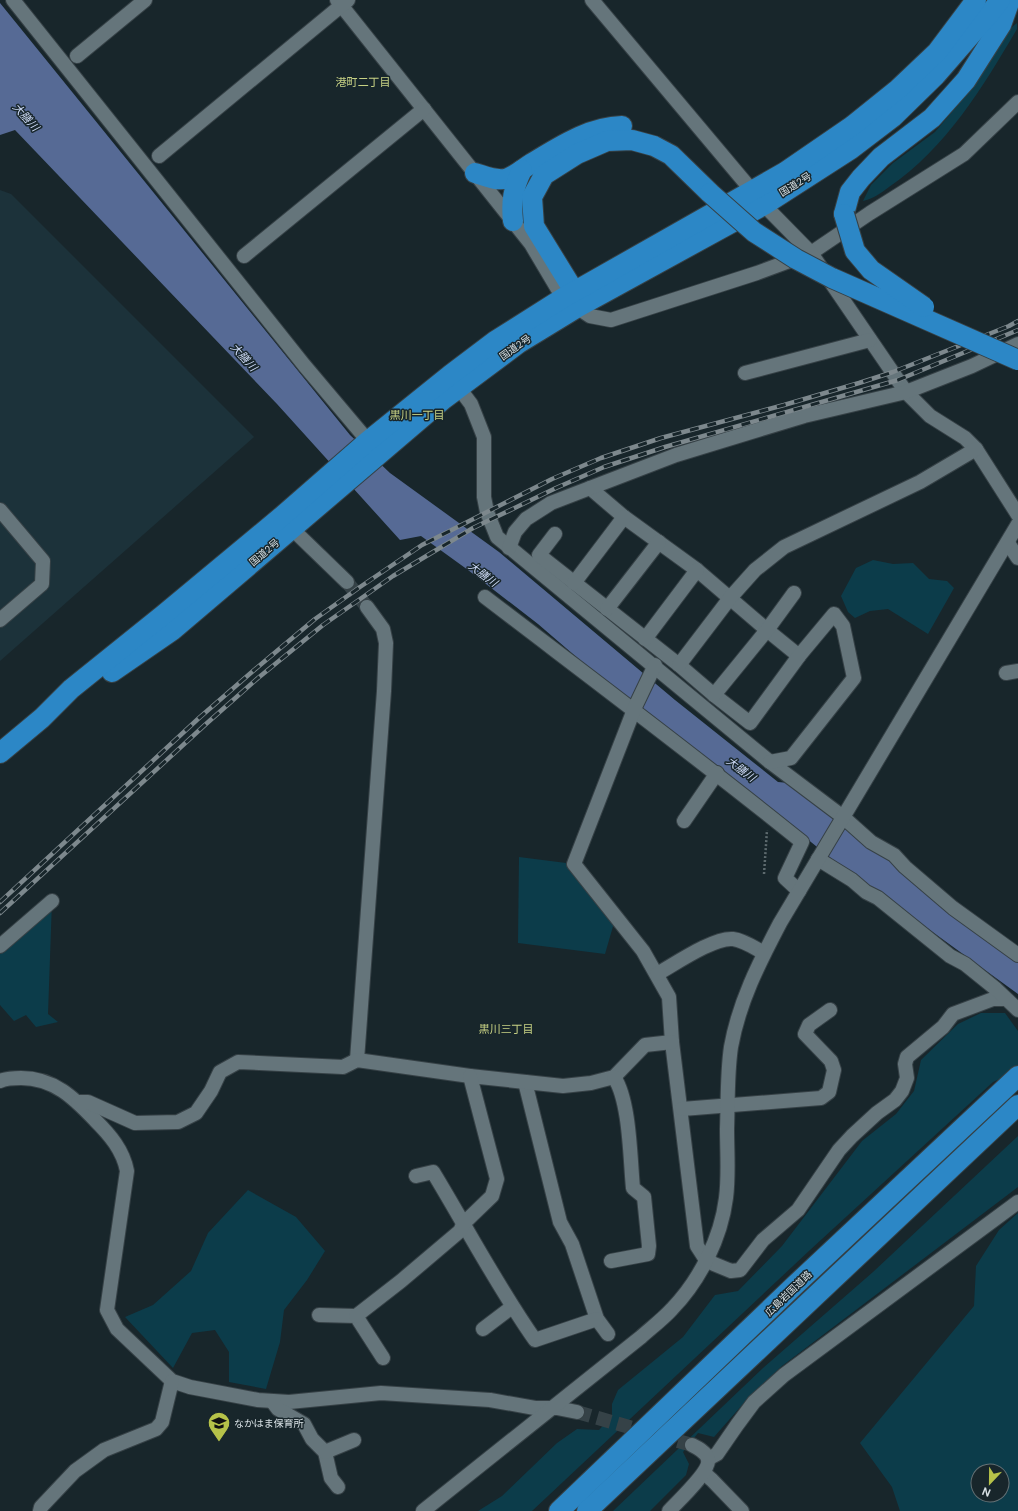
<svg xmlns="http://www.w3.org/2000/svg" width="1018" height="1511" font-family="'DM Sans','Noto Sans JP',sans-serif">
	<style>
		.built { fill: #1c323a }
		.green { fill: #0c3c4a; fill-rule: evenodd }
		.water { fill: #566a95 }
		.lines { fill: none; stroke-linecap: round; stroke-linejoin: round }
		.minor-tunnel { stroke: #354247; stroke-width: 14; stroke-dasharray: 14 7; stroke-linecap: butt }
		.minor-casing { stroke: #364146; stroke-width: 16 }
		.highway-casing { stroke: #364146; stroke-width: 22 }
		.path { stroke: #5d6a6e; stroke-width: 2.5; stroke-dasharray: 2 2; stroke-linecap: butt }
		.minor { stroke: #65757b; stroke-width: 14 }
		.highway { stroke: #2c87c6; stroke-width: 20 }
		.rail-casing { stroke: #7d888d; stroke-width: 4.5 }
		.rail { stroke: #18262b; stroke-width: 3; stroke-dasharray: 9; stroke-linecap: butt }
		.highway-bridge-casing { stroke: #364146; stroke-width: 22; stroke-linecap: butt }
		.highway-bridge { stroke: #2c87c6; stroke-width: 20 }
		.labels { text-anchor: middle; stroke-width: 3; stroke-linejoin: round; paint-order: stroke }
		.street-label { font-size: 10px; fill: #d8e1e5; stroke: #18262b }
		.poi-label { font-size: 10px; fill: #d8e1e5; stroke: #18262b; text-anchor: start }
		.neighbourhood-label { font-size: 11px; fill: #c7d184; stroke: #18262b }
		.water-label { font-size: 11px; font-style: italic; fill: #cddaf6; stroke: #18262b }
	</style>
	<rect width="100%" height="100%" fill="#18262b"/>
	<path class="built" d="M0 190 11 194 254 437 0 661Z"/>
	<g class="green">
		<path d="M1017 23V29C983 87 946 148 889 187 881 193 873 199 863 201L871 185 893 163 935 132 977 82 1012 27Z"/>
		<path d="M873 560 893 564 913 563 929 579 947 581 954 588 928 634 888 609 870 611 855 618 848 612 841 596 856 568Z"/>
		<path d="M519 857 574 864 616 916 605 954 518 943Z"/>
		<path d="M52 901 48 1014 58 1022 36 1027 26 1015 14 1021 0 1005V946Z"/>
		<path d="M981 1013H1005L1018 1031V1066L1012 1073 993 1082 810 1250 532 1511H478L502 1496 557 1443 577 1429 599 1430 612 1416V1404L618 1390 683 1337 715 1295 738 1291 782 1246 862 1141 896 1114 914 1091 921 1060 958 1024Z"/>
		<path d="M1018 1136V1187L782 1366 750 1396 714 1437 698 1433 683 1452 689 1464 686 1475 650 1511H613L763 1368 873 1272Z"/>
		<path d="M248 1190 296 1217 325 1251 307 1280 284 1310 280 1342 266 1389 229 1382V1352L215 1330 192 1333 173 1368 125 1317 153 1305 191 1271 208 1233Z"/>
		<path d="M1018 1213V1511H900L892 1487 860 1443 974 1306 976 1266 999 1230ZM978 1471H1002V1495H978Z"/>
	</g>
	<path class="water" d="M0 3 350 435 390 473 499 552 675 700 778 782 789 783 1018 961V994L832 859 708 759 595 673 538 624 468 570 421 536 400 540 277 404 15 130 0 135Z"/>
	<g class="lines">
		<g class="minor-tunnel">
			<path d="M347 582 367 607"/>
			<path d="M577 1412 692 1445"/>
		</g>
		<g class="minor-casing">
			<g id="minor">
				<path d="M13 0 304 365 368 441"/>
				<path d="M337 0 531 244 563 298 590 316 611 320 757 273 811 253 870 213 964 154 1018 102"/>
				<path d="M592 0 764 205 811 253 906 392 930 416 965 438 976 449 1018 515"/>
				<path d="M77 56 145 0"/>
				<path d="M159 156 348 0"/>
				<path d="M244 256 424 109"/>
				<path d="M745 373 870 340"/>
				<path d="M453 380 471 404 484 437V497L487 512 497 537 770 762 843 817 871 842 894 855 905 867 953 908 1018 955"/>
				<path d="M590 488 624 517 697 570 767 630 799 656"/>
				<path d="M0 510 43 561 42 584 0 620"/>
				<path d="M285 522 347 582"/>
				<path d="M555 534 539 555 679 665 714 695 750 723 799 656 834 614 843 626 854 678 791 758 770 762"/>
				<path d="M1008 543 1018 558"/>
				<path d="M509 548 515 532 526 519 551 503 590 488 676 455 804 416 906 392 972 366 1018 344"/>
				<path d="M574 583 624 517"/>
				<path d="M485 597C591 678 698 758 802 842L785 878 799 891"/>
				<path d="M607 609 659 542"/>
				<path d="M645 639 697 570"/>
				<path d="M655 665 635 707 574 864 643 951 669 997 672 1042 697 1246 706 1260 714 1264 731 1271 740 1270 763 1240 798 1210 839 1150 852 1136 877 1113 895 1100 902 1091 907 1078 905 1064 907 1057 943 1027 953 1014 993 999H1005"/>
				<path d="M679 665 730 598 755 570 784 547 920 482 976 449"/>
				<path d="M1006 673 1018 671"/>
				<path d="M714 695 767 630 794 593"/>
				<path d="M684 821 717 773"/>
				<path d="M818 859 852 880 866 892 878 898 950 956 965 964 996 989 1018 1010"/>
				<path d="M0 946 52 901"/>
				<path d="M657 974C675 964 714 937 733 939 743 940 755 948 764 953"/>
				<path d="M357 1060 384 691 386 643 383 629 367 607"/>
				<path d="M0 1081C7 1078 13 1078 21 1078 54 1078 74 1098 95 1120 110 1135 123 1150 127 1171L107 1310 117 1329 172 1381 190 1387 258 1400 289 1402 381 1393 490 1400 535 1408H557L577 1412"/>
				<path d="M525 1082 560 1222 572 1244 597 1319 608 1334"/>
				<path d="M78 1102H88L135 1123 178 1122 196 1113 211 1091 220 1072 238 1062 343 1067 357 1060 470 1076 563 1086 591 1083 614 1077 645 1045 672 1042"/>
				<path d="M682 1109 821 1098 829 1092 834 1070 831 1061 805 1034 809 1025 830 1010"/>
				<path d="M416 1176 433 1172C467 1228 497 1286 535 1340L597 1319"/>
				<path d="M611 1261 648 1254 649 1246 644 1197 633 1188C630 1158 630 1101 614 1077"/>
				<path d="M319 1315 356 1316 383 1358"/>
				<path d="M356 1316 401 1281 460 1231 464 1223 492 1196 497 1179 470 1076"/>
				<path d="M483 1329 512 1307"/>
				<path d="M272 1401 278 1409 304 1424 312 1439 325 1452 331 1478 338 1487"/>
				<path d="M325 1452 354 1440"/>
				<path d="M708 1459 717 1454 737 1425 754 1402 784 1375 1018 1202"/>
				<path d="M704 1473 712 1480 742 1511"/>
				<path d="M40 1511 41 1507 75 1471 104 1450 156 1429 162 1422 172 1381"/>
				<path d="M423 1511 641 1337C651 1328 663 1319 672 1309 700 1280 721 1238 726 1198 729 1175 727 1152 727 1129 728 1101 727 1074 731 1047 739 1002 759 963 780 923L1018 524"/>
				<path d="M669 1511C677 1502 711 1471 708 1459 706 1452 698 1448 692 1445"/>
			</g>
		</g>
		<g class="highway-casing">
			<g id="highway">
				<path d="M475 173C485 176 498 182 508 178 516 175 524 168 532 163 559 147 588 127 622 126"/>
				<path d="M844 214 850 192 861 178 881 157 932 118 966 80 1001 25 1010 0"/>
				<path d="M513 221C511 202 513 188 522 170"/>
				<path d="M577 303 574 291 534 226 532 197 544 175 577 154 607 141 632 140 654 146 671 155 710 193"/>
				<path d="M112 672 173 630 444 399 519 343 578 307 764 205 851 149 893 117 936 75 990 13 1000 0"/>
				<path d="M0 753 42 718 71 689 163 615 281 517 368 441 450 375 495 341 563 298 785 172 852 126 898 89 937 52 976 0"/>
				<path d="M559 1511 794 1286 1018 1076"/>
				<path d="M587 1511 1018 1105"/>
			</g>
		</g>
		<path class="path" d="M764 874 767 830"/>
		<use href="#minor" class="minor"/>
		<use href="#highway" class="highway"/>
		<g class="rail-casing">
			<g id="rail">
				<path d="M0 902 199 718 253 671 315 619 360 587 422 545 552 479 601 458 661 438 784 405 859 383 893 372 1009 326 1018 321"/>
				<path d="M0 913 206 724 258 678 323 625 393 576 473 528 556 488 604 467 665 447 898 380 1018 330"/>
			</g>
		</g>
		<use href="#rail" class="rail"/>
		<g class="highway-bridge-casing">
			<g id="highway-bridge">
				<path d="M710 193 754 232 796 259 832 278 1018 360"/>
				<path d="M844 214 855 251 871 270 924 307"/>
			</g>
		</g>
		<use href="#highway-bridge" class="highway-bridge"/>
	</g>
	<defs>
		<g id="school-pin" transform="scale(1.15)"><path d="M0 17L-7.5 6A9.5 9.5 0 1 1 7.5 6Z" fill="#b6c249" stroke="#18262b"/><path d="M0-5L7-2L0 1L-7-2ZM-4 1L0 2.5L4 1V4Q0 6-4 4Z" fill="#111"/></g>
	</defs>
	<g fill-rule="evenodd">
		<use href="#school-pin" x="219" y="1423"/>
	</g>
	<g class="labels">
		<g class="street-label">
			<text transform="translate(795 184) rotate(-32)" y="4">国道2号</text>
			<text transform="translate(515 347) rotate(-35)" y="4">国道2号</text>
			<text transform="translate(264 552) rotate(-40)" y="4">国道2号</text>
			<text transform="translate(788 1293) rotate(-44)" y="4">広島岩国道路</text>
		</g>
		<g class="poi-label">
			<text x="234" y="1427">なかはま保育所</text>
		</g>
		<g class="neighbourhood-label">
			<text x="363" y="86">港町二丁目</text>
			<text x="417" y="419">黒川一丁目</text>
			<text x="506" y="1033">黒川三丁目</text>
		</g>
		<g class="water-label">
			<text transform="translate(26 117) rotate(48)" y="4">大膳川</text>
			<text transform="translate(244 357) rotate(48)" y="4">大膳川</text>
			<text transform="translate(483 574) rotate(37)" y="4">大膳川</text>
			<text transform="translate(741 769) rotate(37)" y="4">大膳川</text>
		</g>
	</g>
	<g transform="translate(990 1483) rotate(202)"><circle r="19" fill="#18262b" stroke="#657175"/>
	<path d="M0-3L7 15L0 10L-7 15Z" fill="#b6c249"/>
	<text y="-6" font-size="11" font-weight="bold" text-anchor="middle" fill="#d8e1e5">N</text>
	</g>
</svg>
